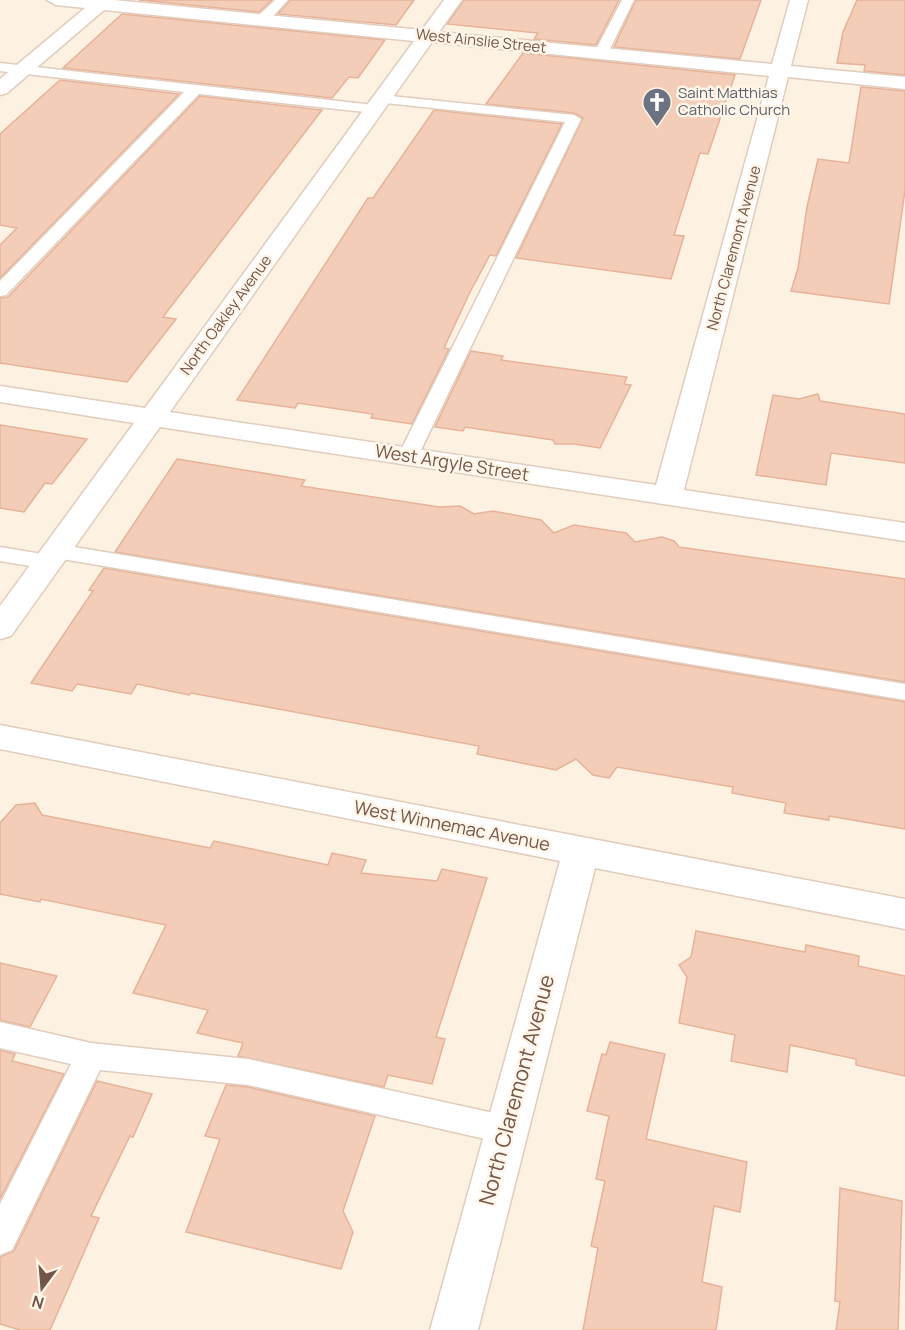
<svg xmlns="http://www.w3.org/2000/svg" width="905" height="1330" font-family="Manrope,sans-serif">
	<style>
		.building { fill: #f3cdb8; stroke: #e6b298; stroke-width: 1.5 }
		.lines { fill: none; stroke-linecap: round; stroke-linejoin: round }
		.service-casing { stroke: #e1ccbd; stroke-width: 3 }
		.minor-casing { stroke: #e1ccbd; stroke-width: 3 }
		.service { fill: #fff; fill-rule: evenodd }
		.minor { fill: #fff; fill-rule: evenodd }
		.labels { text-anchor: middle; stroke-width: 5; stroke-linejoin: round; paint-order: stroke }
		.far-street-label { font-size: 15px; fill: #745648; stroke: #fff5e8 }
		.far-worship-label { font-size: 15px; fill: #5b616d; stroke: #fff5e8; text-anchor: start }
		.street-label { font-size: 18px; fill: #745648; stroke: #fff5e8 }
		.near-street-label { font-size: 21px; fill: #745648; stroke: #fff5e8 }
	</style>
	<rect width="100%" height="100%" fill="#fdf1e1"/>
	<g class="building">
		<path d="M139 0H272L259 12Z"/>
		<path d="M290 0H414L396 25 278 14Z"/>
		<path d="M464 0H619L596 45 534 39 538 33 447 24Z"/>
		<path d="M636 0H761L740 59 614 47Z"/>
		<path d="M857 0H905V75L864 71 865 65 837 63 843 32Z"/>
		<path d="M122 14 385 40 358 78 349 77 332 98 63 68Z"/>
		<path d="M523 53 735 75 708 154 700 153 674 235 684 236 671 279 516 258 583 118 574 113 486 104Z"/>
		<path d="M60 80 179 94 0 278V245L17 228 0 225V134Z"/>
		<path d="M861 87 905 91V190L889 304 791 291 798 268 807 207 818 159 849 163Z"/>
		<path d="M200 96 322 110 163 317 176 319 127 382 0 363V298L8 297Z"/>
		<path d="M434 110 562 124 496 256 490 255 470 292 444 348 449 349 412 424 371 418 373 414 298 403 295 408 237 400 368 198H373Z"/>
		<path d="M471 351 503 356 501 360 627 377 624 384 631 385 600 448 574 444H555L553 440 465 427 463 431 435 427Z"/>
		<path d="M818 394 820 401 905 414V463L831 453 826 485 756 475 773 395 799 399Z"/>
		<path d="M0 425 87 439 52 484 45 483 24 512 0 508Z"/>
		<path d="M177 459 305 480 301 486 439 507 460 506 474 514 493 511 541 520 554 533 574 525 626 533 635 542 662 537 674 541 679 547 905 579V682L115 552Z"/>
		<path d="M104 568 905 702V829L829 816V820L784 813 786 803 732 793 733 787 617 767 609 778 593 775 576 759 556 770 477 754 479 746 191 693 189 695 137 684 131 694 77 684 72 691 31 683 93 591 89 590Z"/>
		<path d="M35 803 42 815 210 848 214 841 328 865 332 853 366 860 361 873 437 881 442 869 487 878 436 1037 445 1039 432 1084 388 1075 384 1087 238 1056 243 1043 197 1033 208 1010 133 993 166 925 41 899 40 902 0 894V823L16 805Z"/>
		<path d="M696 931 805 952 806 945 859 956 858 966 905 976V1076L856 1065V1059L790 1045 787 1072 731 1061 735 1035 679 1023 687 977 679 965 691 957Z"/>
		<path d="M0 963 57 976 30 1027 0 1020Z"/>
		<path d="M610 1042 665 1054 646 1139 747 1162 740 1212 714 1206 702 1282 722 1287 716 1330H583L598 1248 591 1246 605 1181 596 1179 609 1116 587 1111 602 1054 606 1055Z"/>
		<path d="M0 1050 15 1054 12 1061 64 1074 0 1199Z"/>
		<path d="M97 1081 152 1094 133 1137 130 1136 91 1216 99 1218 50 1330H20L0 1324V1257L14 1251Z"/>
		<path d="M226 1085 248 1087 375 1116 343 1211 353 1232 341 1269 186 1232 220 1139 205 1136Z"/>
		<path d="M840 1188 902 1201 898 1330H836L840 1302 835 1301Z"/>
	</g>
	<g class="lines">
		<g class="service-casing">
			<g id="service">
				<path d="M275 0H288L267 23H257V17Z"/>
				<path d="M622 0H634L608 53 601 57 596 56 594 53Z"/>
				<path d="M0 63 374 105 381 109 374 113 199 94 6 295 0 296V281L184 92 0 71Z"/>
				<path d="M381 95 574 115 581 119 418 456 415 460H401L398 456 565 122 376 102 374 99Z"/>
				<path d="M56 544 905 684V700L56 558 59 562 56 567 48 569 0 561V547L48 555 45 551 48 546Z"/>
				<path d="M0 1022 91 1043 248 1059 507 1116 518 1120 523 1130 518 1140 507 1144 248 1085 100 1070 12 1250 0 1255V1204L71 1064 0 1048Z"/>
			</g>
		</g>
		<g class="minor-casing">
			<g id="minor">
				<path d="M47 0H114L422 30 444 0H462L439 32 772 64 790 0H808L791 66 905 77V89L788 77 684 490 905 523V541L160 427 11 636 0 639V606L134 423 0 402V386L145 408 414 41 104 10 7 93 0 95V79L85 8 56 5ZM432 42 769 76 656 485 170 412Z"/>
				<path d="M0 725 905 899V929L595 868 478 1330H430L560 861 0 749Z"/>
			</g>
		</g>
		<use href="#service" class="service"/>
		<use href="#minor" class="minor"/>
	</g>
	<defs>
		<g id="church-pin" transform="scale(1.5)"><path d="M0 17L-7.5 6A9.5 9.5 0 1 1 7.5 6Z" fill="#6b7280" stroke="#fff5e8"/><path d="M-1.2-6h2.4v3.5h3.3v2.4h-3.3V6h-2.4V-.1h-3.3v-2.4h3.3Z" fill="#fff"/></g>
	</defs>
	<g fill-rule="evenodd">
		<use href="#church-pin" x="657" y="102"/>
	</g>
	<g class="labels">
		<g class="far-street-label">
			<text transform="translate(481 41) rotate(6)" y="5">West Ainslie Street</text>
			<text transform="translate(734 248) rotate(-75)" y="5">North Claremont Avenue</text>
			<text transform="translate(226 315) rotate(-54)" y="5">North Oakley Avenue</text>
		</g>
		<g class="far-worship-label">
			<text x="678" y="98">Saint Matthias<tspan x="678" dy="17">Catholic Church</tspan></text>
		</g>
		<g class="street-label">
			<text transform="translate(452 463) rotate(9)" y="6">West Argyle Street</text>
			<text transform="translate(452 826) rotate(11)" y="6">West Winnemac Avenue</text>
		</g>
		<g class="near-street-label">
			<text transform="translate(517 1090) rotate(-75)" y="7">North Claremont Avenue</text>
		</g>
	</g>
	<g transform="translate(42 1288) rotate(196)" stroke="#fff5e8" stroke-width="4.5" paint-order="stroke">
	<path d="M0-4.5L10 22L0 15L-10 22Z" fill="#745648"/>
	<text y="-9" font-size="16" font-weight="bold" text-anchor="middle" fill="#745648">N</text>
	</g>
</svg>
